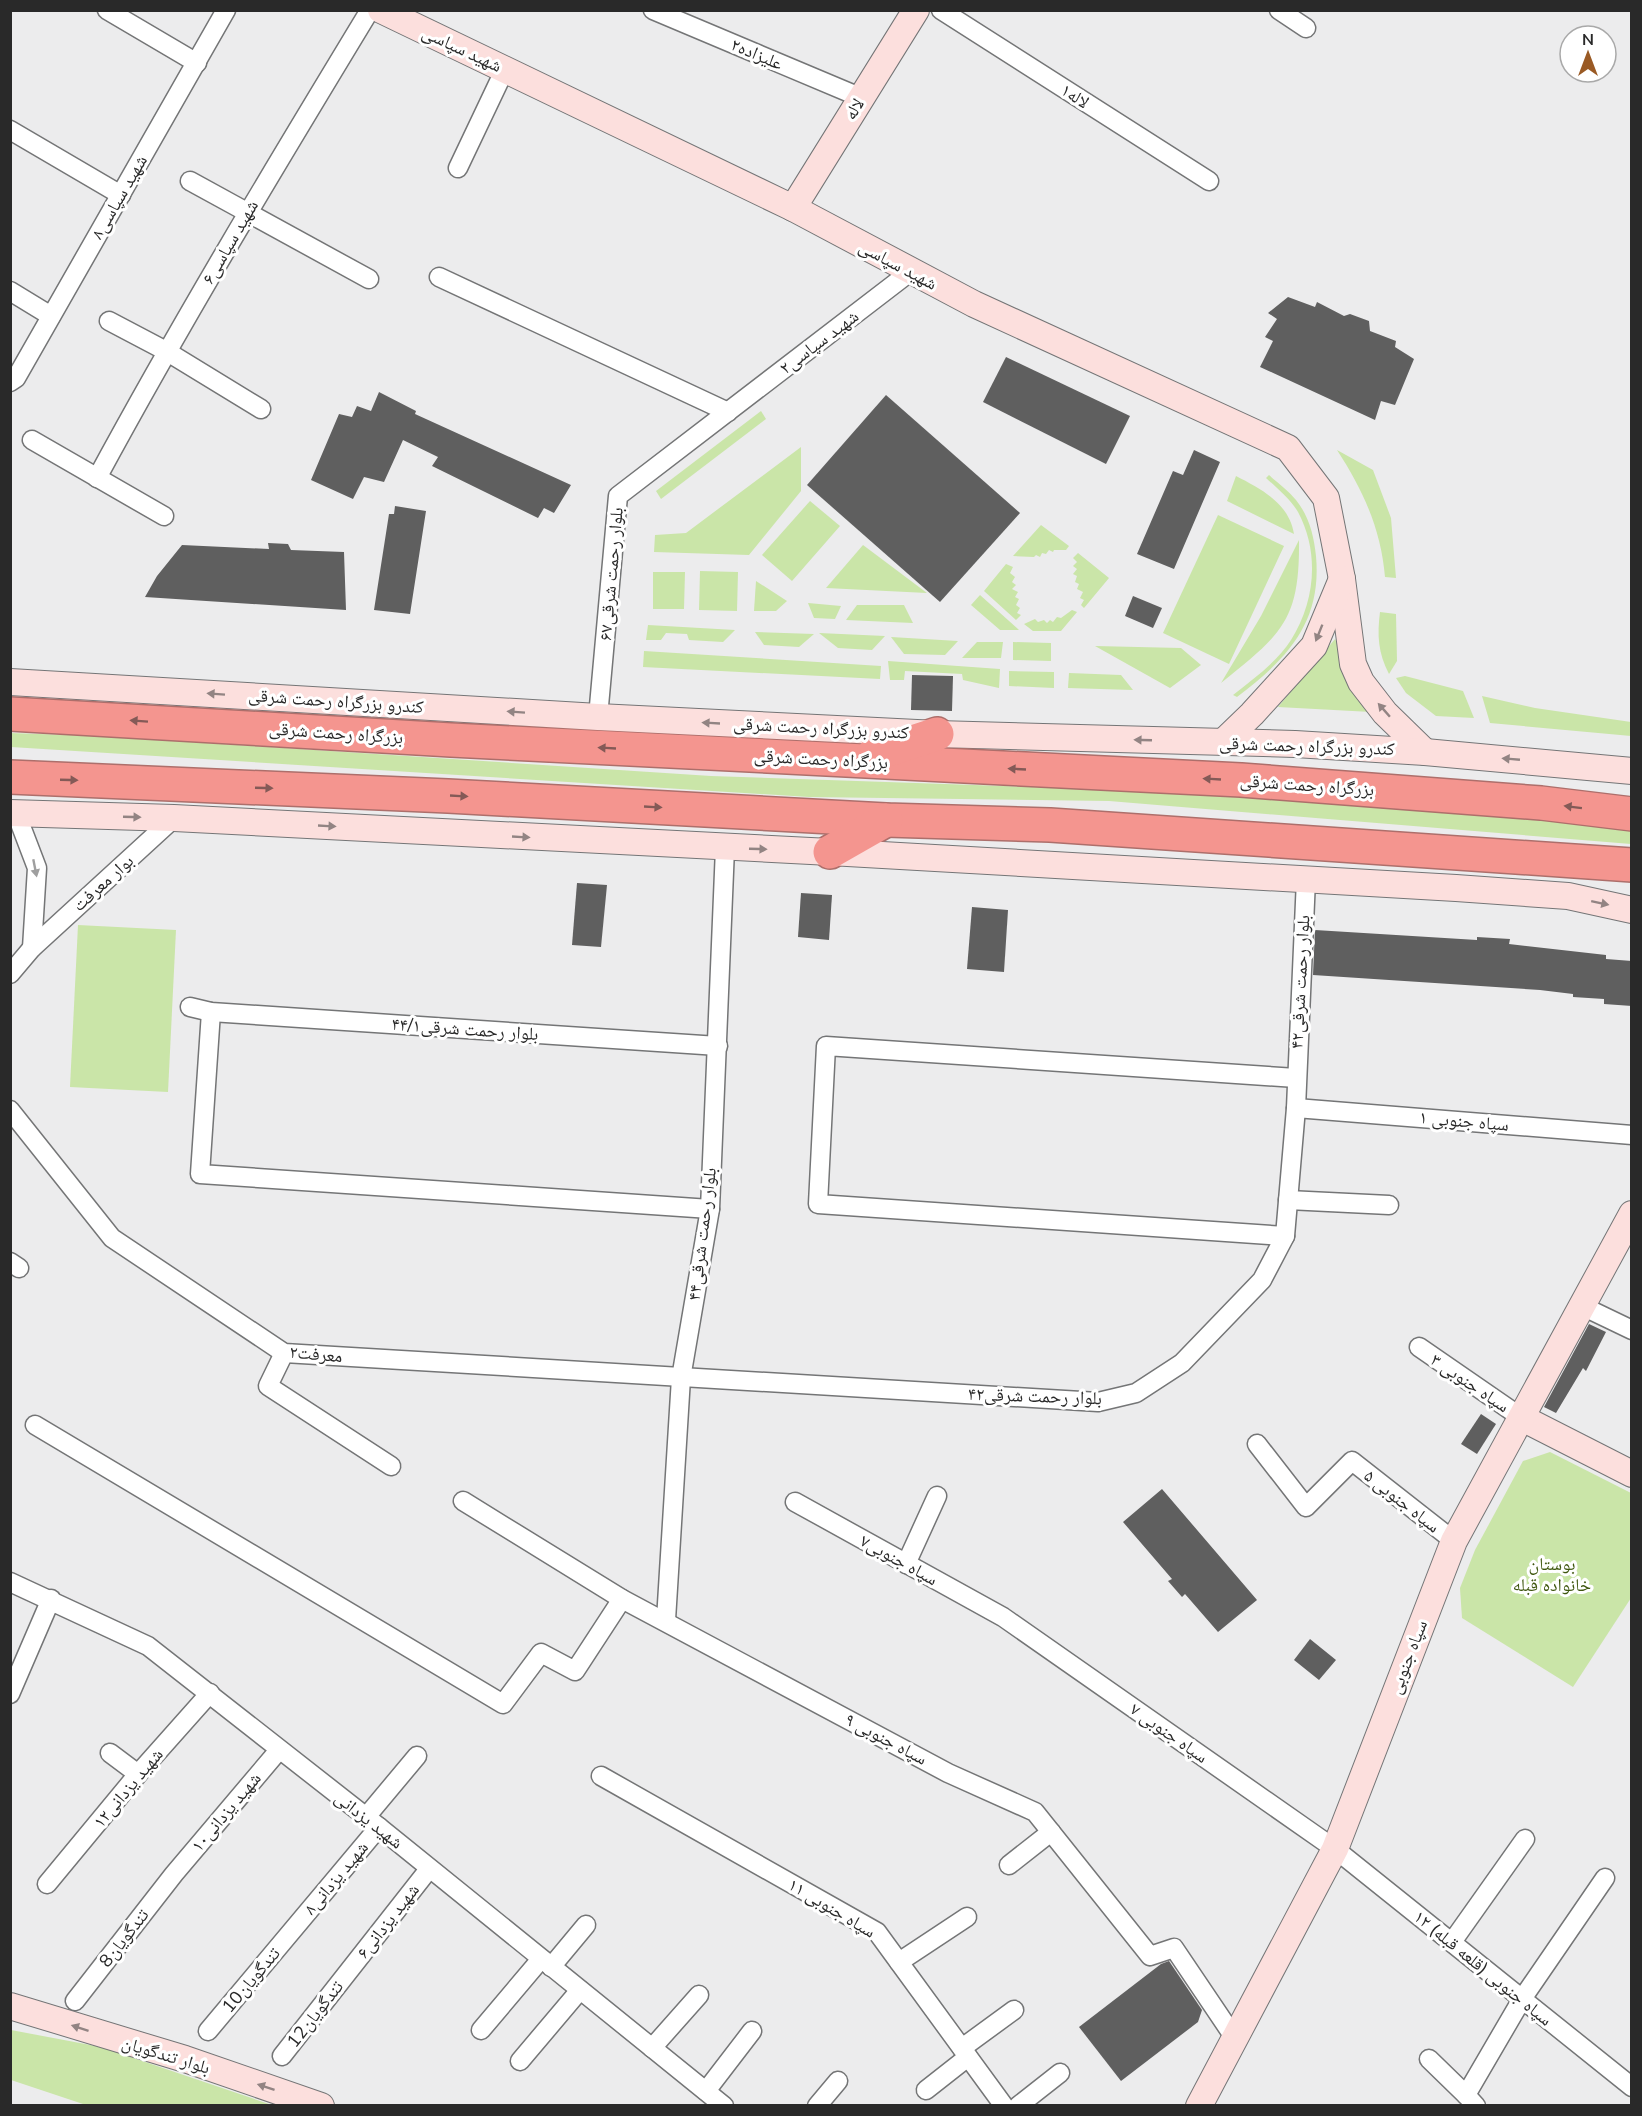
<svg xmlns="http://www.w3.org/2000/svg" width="1642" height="2116" font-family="'Nunito Sans','Noto Naskh Arabic',sans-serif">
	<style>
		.green { fill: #cae5a8 }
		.building { fill: #5f5f5f }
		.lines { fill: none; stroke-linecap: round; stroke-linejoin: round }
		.street-casing { stroke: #747576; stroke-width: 21 }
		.secondary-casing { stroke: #747576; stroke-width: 28 }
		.highway-casing { stroke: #ad6f6b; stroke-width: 36 }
		.street { stroke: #fff; stroke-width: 18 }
		.secondary { stroke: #fcdfdd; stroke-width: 26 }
		.highway { stroke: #f4958f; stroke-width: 33 }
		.oneway { fill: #928483 }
		.oneway2 { fill: #845a57 }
		.oneway3 { fill: #9f9f9f }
		.labels { text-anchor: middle; stroke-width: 6; stroke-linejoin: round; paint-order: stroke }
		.street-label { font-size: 18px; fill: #292929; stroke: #fff }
		.park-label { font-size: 18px; fill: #3f570f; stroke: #fff }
	</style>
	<rect width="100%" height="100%" fill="#ececed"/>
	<g class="green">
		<path d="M761 411 766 419 661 499 656 491Z"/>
		<path d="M801 447V491L749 555 654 552 655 535 686 533Z"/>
		<path d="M1337 450 1373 470 1391 518 1396 578 1385 577C1381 529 1363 490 1337 450Z"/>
		<path d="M1269 475C1278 483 1289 491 1296 500 1309 516 1314 536 1316 556 1322 623 1287 659 1237 697L1233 695C1253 679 1277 662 1291 640 1315 602 1320 553 1298 512 1291 500 1277 488 1266 478Z"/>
		<path d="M1236 476C1261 489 1289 503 1294 534L1227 501Z"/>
		<path d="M810 501 840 526 792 581 762 555Z"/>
		<path d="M1218 515 1284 546 1229 664 1163 633Z"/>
		<path d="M1041 525 1069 546 1066 550H1054L1053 552 1049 550 1046 554 1042 553 1040 557 1036 555 1034 557 1013 556Z"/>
		<path d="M1299 540C1300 622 1281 634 1221 683L1261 616Z"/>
		<path d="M863 545 927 593 826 588Z"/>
		<path d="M1078 553 1109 578 1084 608 1081 605 1084 600 1080 598 1083 592 1077 589 1079 584 1075 582 1077 576 1073 574 1077 569 1073 566 1077 562 1073 558Z"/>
		<path d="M1006 564 1013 567 1010 573 1015 577 1012 582 1016 585 1012 589 1018 592 1015 597 1019 599 1016 605 1020 608 1017 613 1021 615 1016 620 984 591Z"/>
		<path d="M700 571 738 572 737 611 699 610Z"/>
		<path d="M653 572H685L684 609H653Z"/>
		<path d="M756 581 787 601 776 611H754Z"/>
		<path d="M980 595 1019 630H1000L971 605Z"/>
		<path d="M808 603 841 606 835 619 814 618Z"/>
		<path d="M857 605H904L913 623 846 620Z"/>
		<path d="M1072 610 1077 612 1061 631H1033L1024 624 1035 619 1038 622 1044 620 1047 623 1050 620 1053 622 1057 617 1061 618Z"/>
		<path d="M1380 612 1396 614 1397 661 1389 674C1378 653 1377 635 1380 612Z"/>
		<path d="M648 625 735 630 723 642 689 640 687 634 666 633 661 640H646Z"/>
		<path d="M755 632 814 634 799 647 764 645Z"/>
		<path d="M819 633 885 636 872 650 838 648Z"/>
		<path d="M891 637 958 641 945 655 904 654Z"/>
		<path d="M1335 639 1371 712 1278 707Z"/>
		<path d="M977 642H1003L1001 658H962Z"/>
		<path d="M1013 642 1051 643V661L1013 660Z"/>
		<path d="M1095 646 1181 648 1201 665 1170 688Z"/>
		<path d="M644 651 881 666 880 679 643 667Z"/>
		<path d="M888 661 1000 669 999 688 963 680 962 674 905 671 904 680H890Z"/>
		<path d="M1009 671 1054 672V688L1009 686Z"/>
		<path d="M1069 673 1121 675 1133 690 1068 688Z"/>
		<path d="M1405 676 1463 691 1474 718 1436 716 1406 693 1396 678Z"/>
		<path d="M1482 696 1535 708 1631 722V736L1490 723Z"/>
		<path d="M10 733 101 736 711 776 1179 792 1631 827V844L1109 801 809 797 11 747Z"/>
		<path d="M78 925 176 930 168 1092 70 1087Z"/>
		<path d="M1550 1452 1631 1493V1598L1573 1687 1462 1618 1460 1588 1475 1550 1523 1461Z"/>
		<path d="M11 2030 101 2047 272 2105 89 2106 11 2080Z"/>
	</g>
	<g class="building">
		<path d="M1288 297 1315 307 1317 302 1344 316 1350 314 1369 321 1370 331 1396 341 1395 347 1414 359 1395 405 1381 401 1375 420 1260 367 1273 341 1265 337 1277 319 1268 313Z"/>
		<path d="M1006 357 1130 416 1106 464 983 402Z"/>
		<path d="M379 392 416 411 415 414 571 485 554 513 544 508 538 518 432 466 438 457 403 440 384 482 364 477 353 499 311 480 339 414 352 417 357 406 371 411Z"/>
		<path d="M886 395 1020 513 940 602 807 485Z"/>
		<path d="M1194 450 1220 462 1174 569 1137 554 1173 471 1183 475Z"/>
		<path d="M395 506 426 511 410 614 374 610 389 514H394Z"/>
		<path d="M268 543 288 544 291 550 344 552 346 610 145 597 157 576 182 545 269 549Z"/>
		<path d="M1133 596 1162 608 1153 628 1125 616Z"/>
		<path d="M912 675 953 676 952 711 911 710Z"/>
		<path d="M577 883 607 885 601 947 572 945Z"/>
		<path d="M801 893 832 895 829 940 798 937Z"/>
		<path d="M972 907 1008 910 1004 972 967 969Z"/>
		<path d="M1315 930 1477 940V937L1510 939 1509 944 1606 955V959L1632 961V1006L1604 1004V999L1573 997V994L1540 990 1313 975Z"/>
		<path d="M1589 1324 1606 1332 1586 1371 1583 1368 1556 1413 1544 1407Z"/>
		<path d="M1481 1414 1496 1424 1477 1454 1461 1444Z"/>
		<path d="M1162 1489 1257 1600 1218 1632 1185 1594 1182 1597 1168 1581 1172 1579 1123 1522Z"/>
		<path d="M1310 1639 1336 1660 1319 1680 1294 1660Z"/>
		<path d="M1169 1961 1202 2010 1198 2022 1121 2081 1079 2027 1161 1964Z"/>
	</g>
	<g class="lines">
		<g class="street-casing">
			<g id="street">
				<path d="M107 10 197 63"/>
				<path d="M653 10 862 98"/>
				<path d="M941 10 1209 181"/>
				<path d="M1279 10 1306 28"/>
				<path d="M10 130 121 195"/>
				<path d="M458 168 505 69"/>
				<path d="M190 181 369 279"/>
				<path d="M439 277 728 412"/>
				<path d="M10 291 51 316"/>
				<path d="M109 321 166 351 261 409"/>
				<path d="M10 382 16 378 226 10"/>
				<path d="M32 440 164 516"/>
				<path d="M97 478C183 319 276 165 370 10"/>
				<path d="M598 717 618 496 910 272"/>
				<path d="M16 813 37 868 32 948"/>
				<path d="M10 974 32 948 174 818"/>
				<path d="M190 1007 211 1012 718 1046"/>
				<path d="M211 1012 200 1174 710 1209"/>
				<path d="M1296 1108 1632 1135"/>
				<path d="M10 1110 112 1238 284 1353 1098 1402 1136 1393 1182 1363 1262 1280 1285 1236 1296 1108 1306 879"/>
				<path d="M1288 1200 1389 1205"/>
				<path d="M1285 1236 818 1204 826 1046 1296 1078"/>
				<path d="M10 1262 19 1268"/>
				<path d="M1582 1306 1632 1330"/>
				<path d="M1419 1347 1522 1418"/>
				<path d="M284 1353 268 1386 391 1466"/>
				<path d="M35 1425 503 1704 541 1653 575 1671 622 1599"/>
				<path d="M1257 1444 1306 1507 1352 1461 1454 1541"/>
				<path d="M463 1501 622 1599 948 1773 1035 1812 1150 1956 1174 1948 1236 2040"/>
				<path d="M795 1502 1003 1617 1335 1849 1632 2087"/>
				<path d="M906 1564 937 1496"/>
				<path d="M10 1582 148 1646 379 1827 724 2106"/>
				<path d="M666 1620 681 1378 710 1209 725 848"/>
				<path d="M10 1694 51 1599"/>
				<path d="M110 1753 138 1774"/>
				<path d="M601 1776 877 1932 1004 2106"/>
				<path d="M366 1817 417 1756"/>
				<path d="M1009 1865 1051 1832"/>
				<path d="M47 1884 138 1774 210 1693"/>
				<path d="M1452 1942 1525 1839"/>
				<path d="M899 1962 967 1917"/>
				<path d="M551 1967 586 1925"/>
				<path d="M75 2001 174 1874 279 1750"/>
				<path d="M481 2030 541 1959"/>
				<path d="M208 2031 379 1827"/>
				<path d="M652 2048 699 1995"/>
				<path d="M962 2048 1014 2010"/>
				<path d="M282 2056 429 1869"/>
				<path d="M1429 2059 1466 2095"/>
				<path d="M520 2061 580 1990"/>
				<path d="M926 2090 968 2057"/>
				<path d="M706 2091 752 2031"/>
				<path d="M817 2106 838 2081"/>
				<path d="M1018 2106 1060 2073"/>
				<path d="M1476 2106 1466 2095 1522 1999 1605 1878"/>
			</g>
		</g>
		<g class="secondary-casing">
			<g id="secondary">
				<path d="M381 10 793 208 974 304 1288 448 1326 498 1342 579 1353 664 1361 682 1385 713 1425 752"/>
				<path d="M793 208 916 10"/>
				<path d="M10 682 598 717 937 734 1295 744 1425 752 1632 771"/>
				<path d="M1223 742 1252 714 1314 646 1342 579"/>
				<path d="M10 813 174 818 830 852 1456 888 1568 896 1632 910"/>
				<path d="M1522 1418 1632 1474"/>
				<path d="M10 2006 185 2059 321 2106"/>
				<path d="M1199 2106 1335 1849 1454 1541 1632 1214"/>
			</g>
		</g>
		<g class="highway-casing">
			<g id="highway">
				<path d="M10 714 451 740 1241 780 1541 803 1632 814"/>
				<path d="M873 755 937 734"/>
				<path d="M10 777 448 796 886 820 1050 825 1632 865"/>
				<path d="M830 852 886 820"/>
			</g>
		</g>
		<use href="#street" class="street"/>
		<use href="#secondary" class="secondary"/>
		<use href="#highway" class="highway"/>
	</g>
	<defs><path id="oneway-solid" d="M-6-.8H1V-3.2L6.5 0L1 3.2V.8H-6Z" transform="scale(1.5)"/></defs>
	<g class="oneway">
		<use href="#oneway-solid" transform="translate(1319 633) rotate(112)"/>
		<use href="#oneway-solid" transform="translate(216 694) rotate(-176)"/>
		<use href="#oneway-solid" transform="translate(1384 710) rotate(-131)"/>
		<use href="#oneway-solid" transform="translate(516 712) rotate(-176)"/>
		<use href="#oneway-solid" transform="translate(711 723) rotate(-177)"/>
		<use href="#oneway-solid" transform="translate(1143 740) rotate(-178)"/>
		<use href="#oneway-solid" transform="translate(1511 759) rotate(-175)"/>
		<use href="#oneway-solid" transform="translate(132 817) rotate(2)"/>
		<use href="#oneway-solid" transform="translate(327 826) rotate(3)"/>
		<use href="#oneway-solid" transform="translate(521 837) rotate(3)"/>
		<use href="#oneway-solid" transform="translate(758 849) rotate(2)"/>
		<use href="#oneway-solid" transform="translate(1600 903) rotate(12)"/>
		<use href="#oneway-solid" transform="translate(80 2028) rotate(-162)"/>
		<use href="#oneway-solid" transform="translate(266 2087) rotate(-162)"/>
	</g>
	<g class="oneway2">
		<use href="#oneway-solid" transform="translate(139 721) rotate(-176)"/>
		<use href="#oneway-solid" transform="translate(607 748) rotate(-177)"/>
		<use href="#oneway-solid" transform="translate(1017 769) rotate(-177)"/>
		<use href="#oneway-solid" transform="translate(1212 779) rotate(-177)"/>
		<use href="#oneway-solid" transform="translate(69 780) rotate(2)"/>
		<use href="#oneway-solid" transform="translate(264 788) rotate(2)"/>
		<use href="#oneway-solid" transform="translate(459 796) rotate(3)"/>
		<use href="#oneway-solid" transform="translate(653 807) rotate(3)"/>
		<use href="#oneway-solid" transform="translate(1573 807) rotate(-173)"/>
	</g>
	<use class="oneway3" href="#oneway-solid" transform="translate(35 868) rotate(79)"/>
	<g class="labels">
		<g class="street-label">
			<text transform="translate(462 49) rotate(25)" y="6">شهید سپاسی</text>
			<text transform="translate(757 54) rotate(23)" y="6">علیزاده۲</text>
			<text transform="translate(1075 96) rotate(33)" y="6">۱لاله</text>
			<text transform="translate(854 109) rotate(-58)" y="6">لاله</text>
			<text transform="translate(119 197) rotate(-60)" y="6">شهید سپاسی۸</text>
			<text transform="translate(230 242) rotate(-60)" y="6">شهید سپاسی۶</text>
			<text transform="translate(898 265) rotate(28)" y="6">شهید سپاسی</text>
			<text transform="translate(819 342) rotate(-37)" y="6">شهید سپاسی۲</text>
			<text transform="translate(611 574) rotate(-85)" y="6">بلوار رحمت شرقی۶۷</text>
			<text transform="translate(336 701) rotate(4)" y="6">کندرو بزرگراه رحمت شرقی</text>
			<text transform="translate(821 728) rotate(3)" y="6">کندرو بزرگراه رحمت شرقی</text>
			<text transform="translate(336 733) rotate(4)" y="6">بزرگراه رحمت شرقی</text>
			<text transform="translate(1307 746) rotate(2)" y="6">کندرو بزرگراه رحمت شرقی</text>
			<text transform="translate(821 759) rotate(3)" y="6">بزرگراه رحمت شرقی</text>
			<text transform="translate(1307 785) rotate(4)" y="6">بزرگراه رحمت شرقی</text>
			<text transform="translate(103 883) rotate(-42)" y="6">بوار معرفت</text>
			<text transform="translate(1300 982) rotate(-87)" y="6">بلوار رحمت شرقی۴۲</text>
			<text transform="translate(465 1029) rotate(4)" y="6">بلوار رحمت شرقی۴۴/۱</text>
			<text transform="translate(1464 1121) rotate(5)" y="6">۱ سپاه جنوبی</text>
			<text transform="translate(702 1234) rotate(-83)" y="6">۴۴بلوار رحمت شرقی</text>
			<text transform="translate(316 1354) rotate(5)" y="6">معرفت۲</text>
			<text transform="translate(1470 1383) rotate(34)" y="6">۳ سپاه جنوبی</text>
			<text transform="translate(1035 1396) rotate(2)" y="6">بلوار رحمت شرقی۴۲</text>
			<text transform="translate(1402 1501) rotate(38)" y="6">۵ سپاه جنوبی</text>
			<text transform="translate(899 1560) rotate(29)" y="6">سپاه جنوبی۷</text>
			<text transform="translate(1408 1657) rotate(-69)" y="6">سپاه جنوبی</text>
			<text transform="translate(1169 1733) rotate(35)" y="6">۷ سپاه جنوبی</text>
			<text transform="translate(886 1739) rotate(28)" y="6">۹ سپاه جنوبی</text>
			<text transform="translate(128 1788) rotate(-50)" y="6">شهید یزدانی۱۲</text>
			<text transform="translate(226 1812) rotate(-50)" y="6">شهید یزدانی۱۰</text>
			<text transform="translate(369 1820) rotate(38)" y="6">شهید یزدانی</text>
			<text transform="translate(336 1878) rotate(-50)" y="6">شهید یزدانی۸</text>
			<text transform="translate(832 1908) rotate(31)" y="6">۱۱ سپاه جنوبی</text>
			<text transform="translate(388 1921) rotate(-52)" y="6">شهید یزدانی۶</text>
			<text transform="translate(124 1938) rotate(-52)" y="6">8تندگویان</text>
			<text transform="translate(1483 1968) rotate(39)" y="6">۱۲ سپاه جنوبی (قلعه قبله)</text>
			<text transform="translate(251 1980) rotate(-50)" y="6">10تندگویان</text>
			<text transform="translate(315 2014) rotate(-52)" y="6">12تندگویان</text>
			<text transform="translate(166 2055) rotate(17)" y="6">بلوار تندگویان</text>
		</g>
		<g class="park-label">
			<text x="1552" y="1570">بوستان<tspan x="1552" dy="21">خانواده قبله</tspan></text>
		</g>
	</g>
	<rect width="1642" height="2116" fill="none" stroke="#292929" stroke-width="24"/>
	<g transform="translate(1588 54)"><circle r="28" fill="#ffffff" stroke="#a9a9a9" stroke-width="1.5"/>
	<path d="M0-4.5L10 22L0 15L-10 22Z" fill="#9a5a24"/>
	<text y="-9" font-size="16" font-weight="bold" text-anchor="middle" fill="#292929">N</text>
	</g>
</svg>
